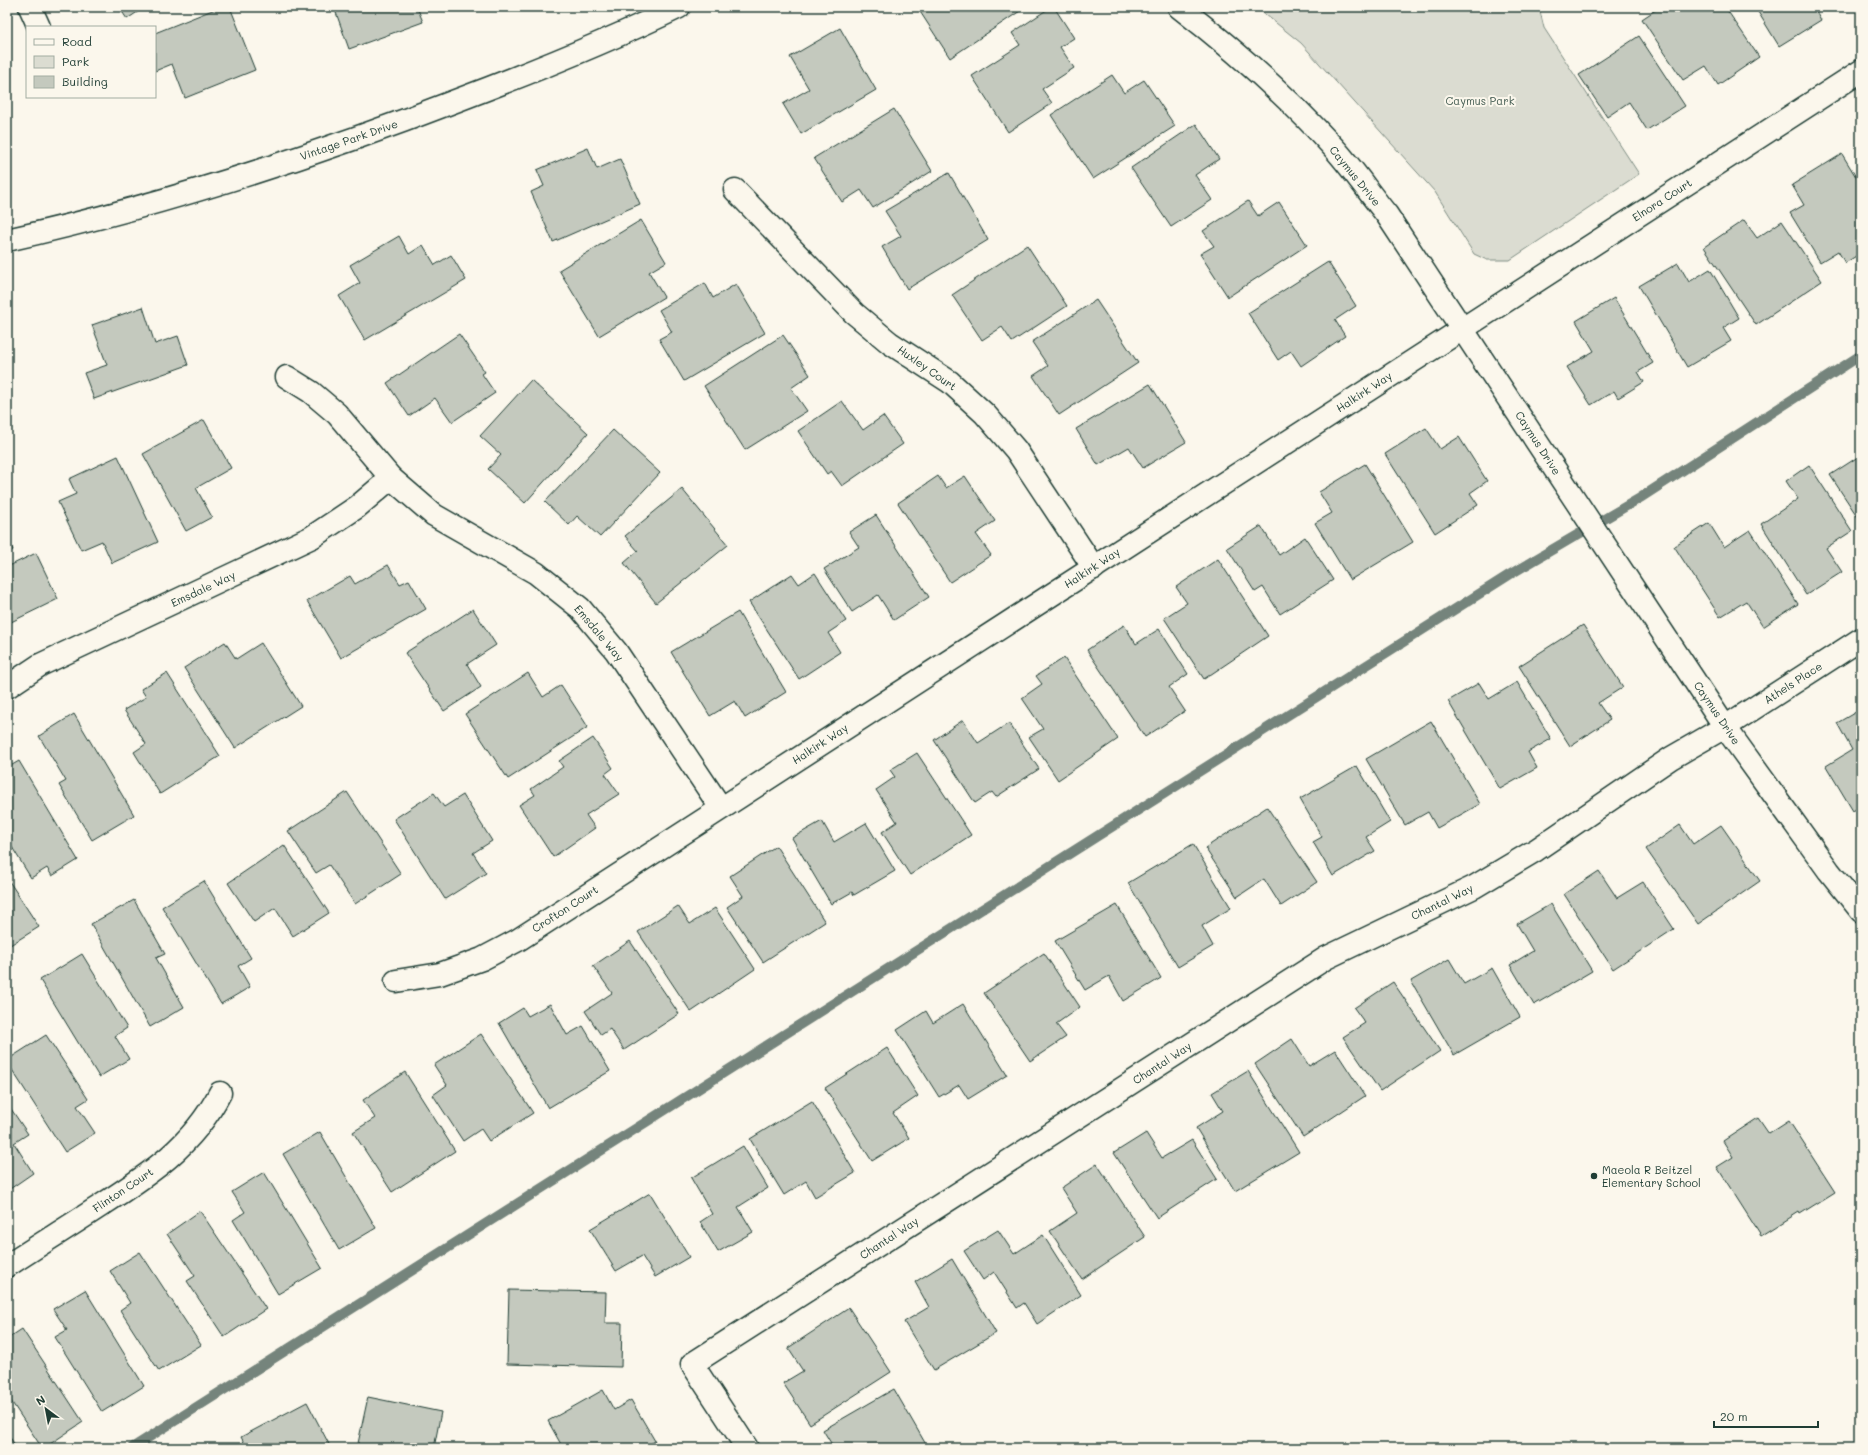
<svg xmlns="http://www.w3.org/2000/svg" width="1868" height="1455" font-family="Mali,sans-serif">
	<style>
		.green { fill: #dbdcd1; stroke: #7d8c82 }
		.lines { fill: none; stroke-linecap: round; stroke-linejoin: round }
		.stream { stroke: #74847b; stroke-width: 10 }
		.building { fill: #c4c9be; stroke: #1f3d34 }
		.street-casing { stroke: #1f3d34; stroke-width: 25 }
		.secondary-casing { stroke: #1f3d34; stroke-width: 25 }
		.street { stroke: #fbf7ec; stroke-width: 22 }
		.secondary { stroke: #fbf7ec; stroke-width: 22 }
		.poi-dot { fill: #1f3d34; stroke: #fbf7ec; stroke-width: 1.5 }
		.labels { text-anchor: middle; stroke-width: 4; stroke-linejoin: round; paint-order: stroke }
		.park-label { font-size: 11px; fill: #455d53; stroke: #fbf7ec }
		.street-label { font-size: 11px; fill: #1f3d34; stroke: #fbf7ec }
		.poi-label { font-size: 11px; fill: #1f3d34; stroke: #fbf7ec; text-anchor: start }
	</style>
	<rect width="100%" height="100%" fill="#fbf7ec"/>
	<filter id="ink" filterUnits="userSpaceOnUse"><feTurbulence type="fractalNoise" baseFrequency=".025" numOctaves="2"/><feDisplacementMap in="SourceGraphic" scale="8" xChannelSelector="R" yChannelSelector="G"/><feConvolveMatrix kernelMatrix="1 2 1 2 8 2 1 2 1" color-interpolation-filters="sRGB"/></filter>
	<g filter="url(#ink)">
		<path class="green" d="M1256 7H1539L1544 28 1639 174 1510 260H1487L1474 254 1435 192 1301 43Z"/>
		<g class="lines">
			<path class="stream" d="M132 1448 1509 575 1640 498 1861 355"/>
		</g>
		<g class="building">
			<path d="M119 7H145L127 19Z"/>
			<path d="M220 7H230L255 70 185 98 172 64 155 71V33Z"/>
			<path d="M334 7H417L423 22 349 49Z"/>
			<path d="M917 7H1026L950 58Z"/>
			<path d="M1051 7H1054L1074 38 1060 47 1074 68 1042 89 1052 103 1008 132 972 76 1020 45 1012 33Z"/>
			<path d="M1660 7H1725L1759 57 1718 85 1706 66 1683 80 1642 19Z"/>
			<path d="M1755 7H1814L1821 20 1779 46Z"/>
			<path d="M840 28 876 90 801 134 783 104 809 89 790 57Z"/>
			<path d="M1639 36 1685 106 1647 130 1629 102 1607 117 1579 75Z"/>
			<path d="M1112 75 1124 93 1144 80 1175 126 1093 179 1051 115Z"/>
			<path d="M894 109 932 171 873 208 861 190 842 202 814 158Z"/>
			<path d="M1196 124 1219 159 1195 175 1212 200 1171 227 1131 168Z"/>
			<path d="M588 148 597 169 620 159 640 204 553 242 531 192 544 186 537 170Z"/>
			<path d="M1842 154 1861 185V253L1845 263 1838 251 1820 262 1790 213 1804 205 1792 185Z"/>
			<path d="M949 173 988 240 907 289 882 247 901 236 885 211Z"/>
			<path d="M1248 201 1258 216 1279 202 1307 245 1228 297 1200 254 1214 246 1203 231Z"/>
			<path d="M641 220 666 262 649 272 664 297 599 336 559 270Z"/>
			<path d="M1744 220 1757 238 1782 221 1822 281 1756 325 1704 247Z"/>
			<path d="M399 236 409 254 423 245 435 265 451 255 466 280 365 340 339 296 360 283 350 265Z"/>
			<path d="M1027 245 1067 306 1012 342 1002 327 982 340 952 295Z"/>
			<path d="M1328 262 1356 306 1335 320 1345 336 1301 366 1291 351 1278 360 1248 313Z"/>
			<path d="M1678 263 1689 282 1710 269 1739 318 1723 328 1731 341 1687 367 1639 286Z"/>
			<path d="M705 283 713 298 736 284 765 333 684 381 659 339 672 332 659 310Z"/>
			<path d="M1614 298 1653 363 1638 372 1644 382 1618 398 1614 391 1591 405 1567 367 1594 351 1576 321Z"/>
			<path d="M1096 300 1138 363 1059 415 1033 376 1048 366 1032 342Z"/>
			<path d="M143 307 155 344 178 336 188 365 94 399 84 373 107 365 92 325Z"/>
			<path d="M459 334 485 372 482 374 495 393 452 422 435 398 409 416 387 383Z"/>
			<path d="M783 335 810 375 791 388 807 411 745 450 704 386Z"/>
			<path d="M531 380 588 433 525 503 488 469 501 455 480 436Z"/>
			<path d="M1150 384 1186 442 1143 468 1129 447 1098 465 1076 429Z"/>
			<path d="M842 401 863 430 883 416 903 444 842 486 831 471 827 474 798 431Z"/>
			<path d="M204 420 231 468 196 488 212 517 186 531 143 454Z"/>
			<path d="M1426 428 1440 449 1459 437 1487 481 1470 493 1478 505 1435 533 1385 454Z"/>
			<path d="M613 430 660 473 600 537 577 516 569 525 545 502Z"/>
			<path d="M1861 455V522L1830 475Z"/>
			<path d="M118 456 158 542 112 563 102 541 81 550 58 502 76 494 69 479Z"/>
			<path d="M1365 464 1413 542 1350 580 1315 523 1332 513 1319 492Z"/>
			<path d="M1809 465 1852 531 1826 548 1842 572 1806 595 1761 524 1798 499 1786 481Z"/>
			<path d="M938 476 946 488 965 476 995 521 976 534 991 555 950 582 898 503Z"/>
			<path d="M682 489 728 545 656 603 624 563 638 551 625 536Z"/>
			<path d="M876 515 929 597 894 620 878 595 852 612 824 569 859 547 849 532Z"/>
			<path d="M1709 523 1724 547 1750 530 1798 604 1763 627 1746 601 1720 617 1674 546Z"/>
			<path d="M1261 526 1279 555 1305 537 1333 580 1280 614 1263 587 1255 592 1227 548Z"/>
			<path d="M7 537 13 550 7 553Z"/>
			<path d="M36 553 58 599 7 624V567Z"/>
			<path d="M1218 559 1268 636 1204 679 1164 618 1187 603 1176 587Z"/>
			<path d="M388 565 400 584 409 580 426 609 341 658 307 601 350 576 355 584Z"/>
			<path d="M815 573 846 621 828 633 840 652 799 679 749 602 792 574 799 584Z"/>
			<path d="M473 609 496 645 467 664 481 687 444 711 405 653Z"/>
			<path d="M738 612 786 692 745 718 735 701 710 716 671 652Z"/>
			<path d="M1124 625 1136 644 1159 629 1188 674 1169 687 1185 711 1145 737 1087 650Z"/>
			<path d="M1583 625 1623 687 1598 703 1610 720 1570 746 1519 666Z"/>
			<path d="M225 642 236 659 261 643 301 706 235 748 184 668Z"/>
			<path d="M1064 658 1118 739 1058 780 1029 737 1043 729 1022 698 1042 684 1036 676Z"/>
			<path d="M167 673 220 756 160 794 134 752 146 744 124 710 146 697 141 689Z"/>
			<path d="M528 673 543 697 561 685 588 727 508 779 465 714Z"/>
			<path d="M1517 682 1551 739 1528 752 1537 768 1500 789 1448 701 1479 683 1489 699Z"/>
			<path d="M1861 709V806L1853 811 1826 766 1852 750 1837 723Z"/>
			<path d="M74 714 134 815 92 840 59 785 66 781 39 736Z"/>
			<path d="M963 720 978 743 1009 723 1039 769 996 797 992 792 975 803 934 740Z"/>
			<path d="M1431 721 1480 804 1437 828 1428 812 1405 825 1366 759Z"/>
			<path d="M593 738 613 768 605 774 619 794 586 815 595 828 553 857 519 805 535 795 531 789 563 767 559 761Z"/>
			<path d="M917 753 971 835 910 875 882 832 897 822 876 790 895 777 890 770Z"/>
			<path d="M19 761 78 860 52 876 47 868 31 878 7 839V768Z"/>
			<path d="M1357 766 1390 822 1366 837 1375 851 1333 876 1313 842 1322 837 1300 799Z"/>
			<path d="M347 792 401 874 355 904 329 865 316 873 288 831Z"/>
			<path d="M434 793 444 807 463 795 492 841 473 853 486 873 445 899 394 819Z"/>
			<path d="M1267 807 1317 882 1281 906 1264 879 1237 897 1205 848Z"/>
			<path d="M822 821 834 842 866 823 895 871 854 895 852 892 831 904 792 838Z"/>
			<path d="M1680 825 1693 844 1721 825 1760 881 1698 924 1646 849Z"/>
			<path d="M1193 844 1231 908 1202 926 1213 946 1178 967 1128 883Z"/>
			<path d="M284 845 329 913 293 936 275 908 254 922 228 883Z"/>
			<path d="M776 846 825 922 763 962 727 907 743 896 730 876Z"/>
			<path d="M1599 871 1617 898 1643 882 1674 929 1613 969 1564 894Z"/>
			<path d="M7 878 39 927 7 947Z"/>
			<path d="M204 881 251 958 238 966 250 987 221 1004 162 907Z"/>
			<path d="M134 900 165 954 156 958 184 1007 150 1027 91 924Z"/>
			<path d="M1551 904 1592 971 1534 1005 1510 965 1533 951 1517 924Z"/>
			<path d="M1117 905 1161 978 1123 1001 1109 976 1085 990 1055 941Z"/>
			<path d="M678 906 690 924 715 908 755 969 691 1012 638 932Z"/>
			<path d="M630 941 679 1014 624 1050 610 1029 601 1035 585 1011 612 993 593 966Z"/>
			<path d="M1044 953 1080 1007 1056 1024 1066 1037 1030 1061 984 993Z"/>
			<path d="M82 954 127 1028 115 1036 129 1059 99 1077 40 980Z"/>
			<path d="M1449 959 1464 984 1492 968 1520 1017 1454 1055 1411 981Z"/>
			<path d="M1393 982 1440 1051 1380 1091 1343 1037 1365 1023 1354 1008Z"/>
			<path d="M550 1004 567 1035 583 1026 610 1071 548 1108 499 1023 523 1008 528 1016Z"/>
			<path d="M963 1004 1007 1075 968 1099 959 1085 939 1097 897 1030 926 1011 933 1023Z"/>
			<path d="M481 1034 533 1113 489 1141 481 1129 463 1141 433 1095 447 1085 434 1065Z"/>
			<path d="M46 1035 88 1099 77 1106 95 1133 65 1152 7 1062V1060Z"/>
			<path d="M1292 1039 1309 1066 1335 1050 1365 1096 1303 1137 1255 1064Z"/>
			<path d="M887 1048 918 1096 893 1113 909 1138 872 1161 825 1088Z"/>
			<path d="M1248 1071 1299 1152 1235 1191 1196 1128 1223 1111 1212 1093Z"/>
			<path d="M405 1072 455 1151 392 1192 353 1132 375 1118 363 1100Z"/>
			<path d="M812 1101 855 1173 815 1197 806 1181 784 1195 750 1139Z"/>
			<path d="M7 1103 28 1134 14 1143 33 1173 7 1191Z"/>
			<path d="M1758 1118 1769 1134 1789 1121 1835 1192 1800 1214 1799 1212 1761 1236 1717 1167 1733 1157 1723 1141Z"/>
			<path d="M320 1132 376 1228 339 1250 283 1154Z"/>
			<path d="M1146 1133 1162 1158 1192 1140 1217 1179 1157 1218 1114 1153Z"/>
			<path d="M743 1146 768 1188 738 1207 753 1232 718 1252 700 1222 712 1214 691 1178Z"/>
			<path d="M1097 1164 1145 1237 1082 1279 1050 1231 1077 1213 1061 1188Z"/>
			<path d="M264 1172 322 1268 278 1294 233 1220 245 1212 232 1192Z"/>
			<path d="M650 1193 689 1257 655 1277 642 1256 616 1271 590 1229Z"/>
			<path d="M200 1211 266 1309 224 1337 187 1281 195 1276 167 1234Z"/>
			<path d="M998 1230 1014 1254 1043 1235 1081 1295 1037 1324 1024 1303 1017 1308 994 1272 983 1280 964 1251Z"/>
			<path d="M140 1252 201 1345 159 1371 120 1310 130 1303 110 1271Z"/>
			<path d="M952 1259 996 1333 934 1370 904 1322 929 1307 915 1282Z"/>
			<path d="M85 1290 144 1386 102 1412 55 1337 67 1330 53 1309Z"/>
			<path d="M509 1290 606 1292 605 1323H622L621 1367 507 1364Z"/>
			<path d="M849 1308 891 1372 810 1424 783 1383 803 1371 788 1348Z"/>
			<path d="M22 1329 83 1422 44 1448H42L7 1395V1382L10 1380 7 1376V1339Z"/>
			<path d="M894 1389 928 1448H834L823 1430Z"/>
			<path d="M603 1390 614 1410 631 1400 655 1441 644 1448H563L548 1421Z"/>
			<path d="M368 1397 441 1412 434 1448H357Z"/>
			<path d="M307 1402 331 1448H247L241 1437Z"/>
			<path d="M7 1433 17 1448H7Z"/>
		</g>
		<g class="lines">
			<g class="street-casing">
				<g id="street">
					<path d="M30 7 39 27"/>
					<path d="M1179 7C1235 50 1287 96 1334 148 1353 169 1369 193 1387 215L1725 727 1829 871 1861 911"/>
					<path d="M735 190 854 313 890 343 950 382 985 414 1016 450 1094 568"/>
					<path d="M287 377 311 392 337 414 391 478 434 515 536 573 580 608 616 651 721 808"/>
					<path d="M7 687 40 665 312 537 357 507 391 478"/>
					<path d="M396 981 440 974 482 959 518 940 1861 71"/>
					<path d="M7 1266C36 1247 65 1229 94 1210 145 1177 191 1149 220 1093"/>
					<path d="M747 1448 692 1364 1326 958 1474 887 1536 850 1671 758 1725 727 1861 639"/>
				</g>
			</g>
			<g class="secondary-casing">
				<path id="secondary" d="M7 240C160 206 311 157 458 100 532 72 607 42 679 7"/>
			</g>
			<use href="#street" class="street"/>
			<use href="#secondary" class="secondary"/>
		</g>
	</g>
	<circle class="poi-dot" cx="1594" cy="1176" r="4"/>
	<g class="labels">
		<g class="park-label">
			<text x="1480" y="105">Caymus Park</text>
		</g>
		<g class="street-label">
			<text transform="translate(349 140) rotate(-19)" y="4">Vintage Park Drive</text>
			<text transform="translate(1355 176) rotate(51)" y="4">Caymus Drive</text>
			<text transform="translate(1662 200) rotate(-33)" y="4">Elnora Court</text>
			<text transform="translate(927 368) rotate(35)" y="4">Huxley Court</text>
			<text transform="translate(1364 392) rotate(-33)" y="4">Halkirk Way</text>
			<text transform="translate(1538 443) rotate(57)" y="4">Caymus Drive</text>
			<text transform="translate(1092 568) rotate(-33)" y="4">Halkirk Way</text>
			<text transform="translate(203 589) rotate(-25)" y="4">Emsdale Way</text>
			<text transform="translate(599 633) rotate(50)" y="4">Emsdale Way</text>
			<text transform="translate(1793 683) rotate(-33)" y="4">Athels Place</text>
			<text transform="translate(1717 713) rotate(56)" y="4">Caymus Drive</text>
			<text transform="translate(820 744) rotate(-33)" y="4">Halkirk Way</text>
			<text transform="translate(1442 902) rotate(-26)" y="4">Chantal Way</text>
			<text transform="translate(565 909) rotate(-33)" y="4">Crofton Court</text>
			<text transform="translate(1162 1063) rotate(-33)" y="4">Chantal Way</text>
			<text transform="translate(123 1190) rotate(-34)" y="4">Flinton Court</text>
			<text transform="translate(889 1238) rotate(-33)" y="4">Chantal Way</text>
		</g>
		<g class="poi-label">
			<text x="1602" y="1174">Maeola R Beitzel<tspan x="1602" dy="13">Elementary School</tspan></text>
		</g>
	</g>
	<rect width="1868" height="1455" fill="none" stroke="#fbf7ec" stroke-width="24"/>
	<rect x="12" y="12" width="1844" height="1431" fill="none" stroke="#1f3d34" stroke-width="1.5" filter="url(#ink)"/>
	<rect x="26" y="26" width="130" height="72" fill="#fbf7ec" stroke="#a3ada2"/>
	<rect x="34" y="39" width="20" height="6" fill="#fbf7ec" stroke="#a3ada2"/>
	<text x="62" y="46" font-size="12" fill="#1f3d34">Road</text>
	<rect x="34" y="56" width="20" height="12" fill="#dbdcd1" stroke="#a3ada2"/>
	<text x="62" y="66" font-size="12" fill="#1f3d34">Park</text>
	<rect x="34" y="76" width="20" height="12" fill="#c4c9be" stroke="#a3ada2"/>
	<text x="62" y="86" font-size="12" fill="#1f3d34">Building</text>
	<g transform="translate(46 1409) rotate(328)" stroke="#fbf7ec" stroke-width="3" paint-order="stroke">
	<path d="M0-3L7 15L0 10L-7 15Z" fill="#1f3d34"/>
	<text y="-6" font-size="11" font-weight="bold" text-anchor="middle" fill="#1f3d34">N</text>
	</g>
	<path d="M1714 1421v6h104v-6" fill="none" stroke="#1f3d34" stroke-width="2"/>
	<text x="1720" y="1421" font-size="12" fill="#1f3d34" stroke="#fbf7ec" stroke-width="3" paint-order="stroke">20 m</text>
</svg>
